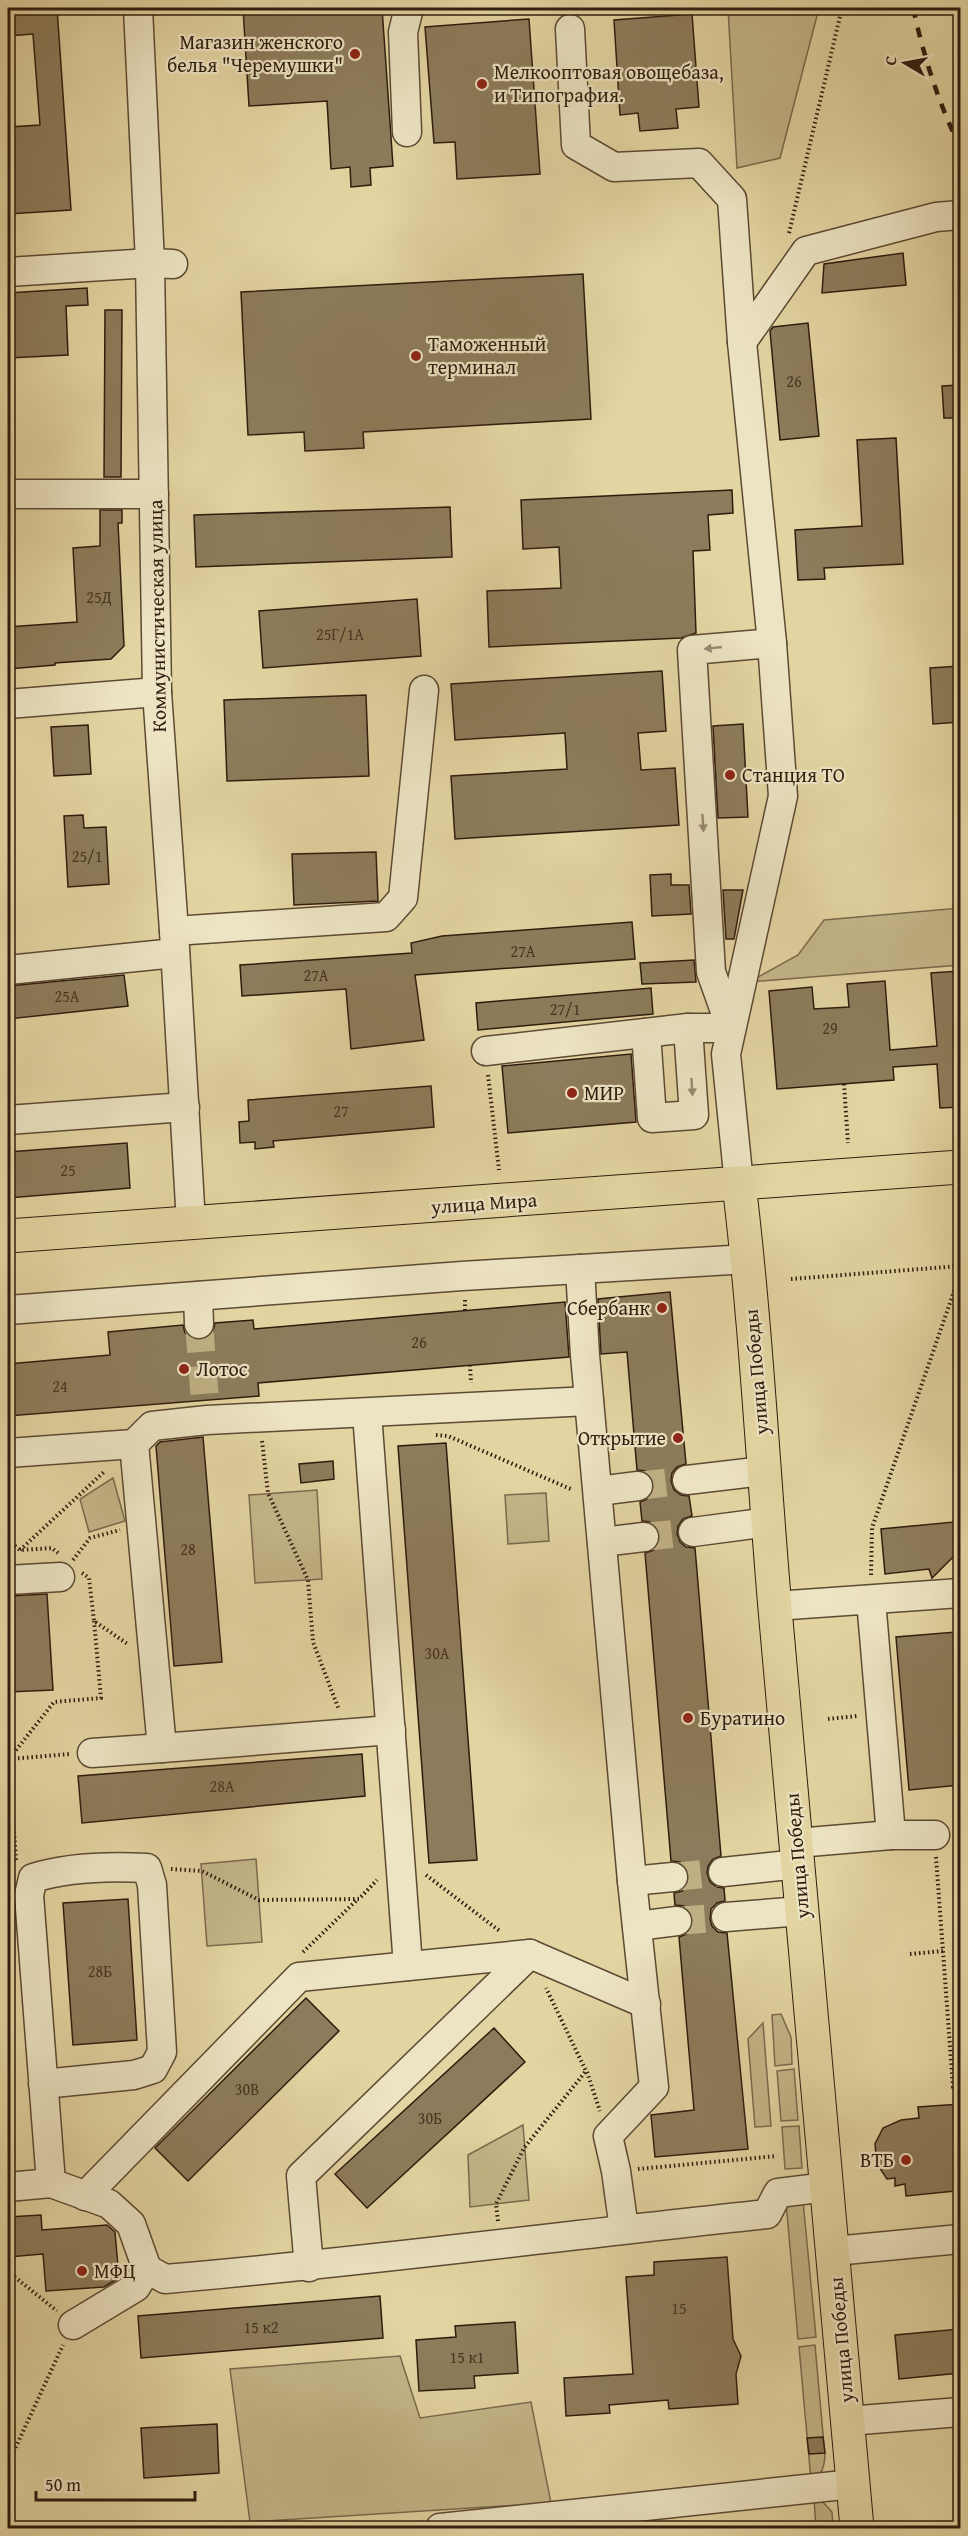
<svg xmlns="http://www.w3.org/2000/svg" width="968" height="2536" font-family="'Gentium Book Plus',serif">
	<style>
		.green { fill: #c4b689; stroke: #7a694c; stroke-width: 1.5 }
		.building { fill: #8d7c5b; stroke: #2f1c0e; stroke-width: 1.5 }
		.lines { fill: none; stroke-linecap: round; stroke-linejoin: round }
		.minor-tunnel { stroke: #bfb084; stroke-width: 28; stroke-dasharray: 28 14; stroke-linecap: butt }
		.minor-casing { stroke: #5c4a33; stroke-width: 31 }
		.major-casing { stroke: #2f1c0e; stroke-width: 35 }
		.path { stroke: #2f1c0e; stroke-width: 4; stroke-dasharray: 1.5 3; stroke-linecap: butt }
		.minor { stroke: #ede4c3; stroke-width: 28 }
		.major { stroke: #e3d5a2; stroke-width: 33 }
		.rail { stroke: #2f1c0e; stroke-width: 4.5; stroke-dasharray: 10 10; stroke-linecap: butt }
		.oneway { fill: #988a72 }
		.poi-dot { fill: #8f2418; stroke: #ede4c3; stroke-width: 2 }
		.labels { text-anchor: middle; stroke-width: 4.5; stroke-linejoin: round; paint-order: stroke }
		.number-label { font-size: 16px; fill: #463421 }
		.poi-label { font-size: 20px; fill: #2f1c0e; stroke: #ede4c3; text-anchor: start }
		.street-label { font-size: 20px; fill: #2f1c0e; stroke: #ede4c3 }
	</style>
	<rect width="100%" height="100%" fill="#e3d5a2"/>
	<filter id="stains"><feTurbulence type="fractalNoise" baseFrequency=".00333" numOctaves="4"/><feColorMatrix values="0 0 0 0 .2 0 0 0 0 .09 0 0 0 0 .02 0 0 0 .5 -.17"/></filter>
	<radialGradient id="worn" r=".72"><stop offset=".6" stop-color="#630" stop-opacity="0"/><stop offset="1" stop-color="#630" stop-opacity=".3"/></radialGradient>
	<g class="green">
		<path d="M728 8H819L780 158 737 168Z"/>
		<path d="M960 908V965L749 982 798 955 824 920Z"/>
		<path d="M113 1478 125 1521 89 1532 80 1499Z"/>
		<path d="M317 1490 322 1579 255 1583 249 1495Z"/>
		<path d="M546 1493 549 1541 508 1544 505 1495Z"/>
		<path d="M256 1859 262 1942 207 1946 201 1864Z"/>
		<path d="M781 2014 791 2037 792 2064 775 2066 772 2015Z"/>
		<path d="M763 2023 771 2126 755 2127 748 2039Z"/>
		<path d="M794 2069 798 2120 781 2121 777 2071Z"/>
		<path d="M523 2125 529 2200 470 2207 468 2155Z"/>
		<path d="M799 2126 802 2168 785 2169 782 2127Z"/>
		<path d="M803 2201 816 2337 798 2339 786 2202Z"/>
		<path d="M815 2345 825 2456C824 2469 822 2474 811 2480L799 2347Z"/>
		<path d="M400 2356 420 2418 531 2402 551 2503 250 2522 230 2369Z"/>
		<path d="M814 2499 821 2500 832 2512 833 2528H816Z"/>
	</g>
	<g class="building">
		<path d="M8 8H57L71 210 8 214V127L40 125 33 34 8 36Z"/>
		<path d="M243 8H382L393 166 370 168 371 185 351 187 350 167 331 169 327 101 249 106Z"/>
		<path d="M692 14 699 107 676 109 678 128 640 131 638 113 620 115 614 20Z"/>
		<path d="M529 19 540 174 457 179 455 142 434 143 425 27Z"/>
		<path d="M903 253 906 285 822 293 824 264Z"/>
		<path d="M583 274 591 419 363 432 364 448 305 451 304 432 248 435 241 292Z"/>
		<path d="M87 288 88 305 66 306 68 355 8 358V293Z"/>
		<path d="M105 310H122L121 477H104Z"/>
		<path d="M808 323 819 436 780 440 770 331 773 327Z"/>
		<path d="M960 385V418H944L942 386Z"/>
		<path d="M896 438 903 564 824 568 825 579 798 580 795 530 862 526 857 440Z"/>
		<path d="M732 490 733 513 708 515 710 550 693 551 696 633 681 638 489 647 487 591 561 588 559 547 523 549 521 500Z"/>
		<path d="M450 507 452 557 196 567 194 515Z"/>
		<path d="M100 510H122V523H118L124 646 111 659 55 663V665L8 669V627L77 622 73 548 100 546Z"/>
		<path d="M417 599 421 656 263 668 259 611Z"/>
		<path d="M960 666V722L933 724 930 668Z"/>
		<path d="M662 671 666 731 638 733 641 770 675 768 679 825 455 839 451 776 567 769 565 733 455 740 451 684Z"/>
		<path d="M366 695 369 776 227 781 224 700Z"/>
		<path d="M743 724 748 817 718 818 713 726Z"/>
		<path d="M88 725 91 774 54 776 51 727Z"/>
		<path d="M83 815 84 828 106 827 109 884 68 887 64 816Z"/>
		<path d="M376 852 378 901 294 905 292 854Z"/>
		<path d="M671 874V885H689L691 914 652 916 650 875Z"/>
		<path d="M723 890H743L734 939H726Z"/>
		<path d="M632 922 635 959 415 975 424 1040 351 1049 346 989 242 996 240 965 412 953 411 943 442 936Z"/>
		<path d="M694 960 696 982 642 984 640 963Z"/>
		<path d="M960 971V1107L940 1108 937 1064 893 1067 894 1080 777 1089 769 991 812 987 814 1009 849 1007 847 984 885 981 890 1050 937 1046 931 973Z"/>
		<path d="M124 975 128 1006 8 1019V986Z"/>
		<path d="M651 988 653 1014 478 1030 476 1003Z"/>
		<path d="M631 1054 636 1122 508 1133 502 1066Z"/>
		<path d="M431 1086 434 1127 273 1141 274 1147 255 1149V1142L240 1143 239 1122 249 1121 248 1100Z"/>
		<path d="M127 1143 130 1188 8 1198V1152Z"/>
		<path d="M670 1292 686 1464 677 1467 672 1473 671 1481 674 1490 681 1495 689 1496 692 1516 683 1519 678 1526 677 1534 680 1542 686 1547 695 1548 721 1856 713 1859 708 1866 707 1873 710 1882 717 1887 724 1888 725 1901 717 1903 711 1909 710 1919 712 1926 718 1932 727 1933 748 2149 655 2157 651 2115 694 2110 679 1937 687 1934 692 1927 693 1920 690 1911 684 1906 675 1905 674 1893 682 1891 688 1884 689 1875 686 1867 680 1862 671 1861 645 1553 654 1550 659 1543 660 1536 657 1527 650 1522 642 1521 640 1502 647 1499 653 1493 654 1483 651 1476 645 1471 637 1470 627 1352 601 1354 598 1299Z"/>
		<path d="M565 1302 569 1357 258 1383 259 1396 8 1416V1364L110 1355 108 1332 183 1325 185 1333 191 1338 200 1340 208 1338 213 1332 215 1323 253 1320 254 1329Z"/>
		<path d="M203 1437 222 1662 174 1666 156 1446 160 1442Z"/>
		<path d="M446 1443 477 1860 429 1863 398 1446Z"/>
		<path d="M333 1461 334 1479 301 1483 299 1464Z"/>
		<path d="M954 1522 957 1553 932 1578 929 1569 885 1574 881 1529Z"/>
		<path d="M47 1594 53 1690 8 1692V1596Z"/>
		<path d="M956 1632 960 1679V1785L909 1790 896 1637Z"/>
		<path d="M362 1754 365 1796 82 1823 78 1776Z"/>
		<path d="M128 1899 137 2040 73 2045 63 1903Z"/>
		<path d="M306 1998 339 2031 188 2181 155 2148Z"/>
		<path d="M494 2028 525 2062 367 2208 335 2174Z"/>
		<path d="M960 2104V2178L955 2191 906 2196 905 2184 895 2186V2178L887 2179 877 2164 875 2144 883 2128 901 2120 919 2118 918 2107Z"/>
		<path d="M41 2215 42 2230 107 2225 115 2232 119 2278 104 2287 46 2291 43 2254 8 2257V2217Z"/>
		<path d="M727 2257 733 2339 741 2356 736 2374 738 2404 669 2409 668 2400 609 2405 610 2413 566 2416 564 2378 633 2374 626 2277 654 2275V2262Z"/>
		<path d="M380 2296 383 2338 141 2358 138 2316Z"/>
		<path d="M515 2322 518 2373 474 2376 475 2388 419 2391 416 2340 456 2337 455 2326Z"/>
		<path d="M960 2329V2373L899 2379 895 2335Z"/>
		<path d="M217 2424 219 2473 144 2478 141 2428Z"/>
		<path d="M823 2437 825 2453 809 2454 807 2438Z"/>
	</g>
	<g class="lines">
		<g class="minor-tunnel">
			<path d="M199 1324 205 1400"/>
			<path d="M638 1486 687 1480"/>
			<path d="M644 1537 693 1532"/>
			<path d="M673 1877 723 1872"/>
			<path d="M677 1921 726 1917"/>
		</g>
		<g class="minor-casing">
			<g id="minor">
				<path d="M138 8 150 263 157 692 174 931 191 1223"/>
				<path d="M570 29 576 145 614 167 699 163 732 199 742 342 772 643 783 796 726 1054 739 1184"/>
				<path d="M407 132 403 32 409 8"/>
				<path d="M8 272 150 263 173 264"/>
				<path d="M742 342 806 251 936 217 960 215"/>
				<path d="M8 494H154"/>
				<path d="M8 704 157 692"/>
				<path d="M174 931 386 917 403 898 424 690"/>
				<path d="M8 970 175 953"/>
				<path d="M646 1033 652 1118 694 1115 688 1028"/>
				<path d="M486 1051 688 1028H731L711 972 692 650 772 643"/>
				<path d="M8 1120 185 1107"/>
				<path d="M580 1269 585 1355 632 1881 654 2087 608 2136 616 2171 624 2229"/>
				<path d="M198 1296 199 1324"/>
				<path d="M8 1310 462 1276 748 1259"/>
				<path d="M367 1413 408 1966"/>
				<path d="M134 1444 162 1748 391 1730"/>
				<path d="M8 1453 134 1444 152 1426 207 1420 589 1401"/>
				<path d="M687 1480 764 1471"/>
				<path d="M598 1491 638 1486"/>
				<path d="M693 1532 768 1522"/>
				<path d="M602 1542 644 1537"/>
				<path d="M8 1580 60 1577"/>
				<path d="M871 1600 891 1835"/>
				<path d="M775 1606 960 1593"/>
				<path d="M92 1753 162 1748"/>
				<path d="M797 1843 891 1835H935"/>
				<path d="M723 1872 798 1864"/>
				<path d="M632 1881 673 1877"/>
				<path d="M726 1917 801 1911"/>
				<path d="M637 1926 677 1921"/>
				<path d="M43 2084 134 2075 153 2069 162 2052 152 1885 147 1868C110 1866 68 1867 33 1878L29 1895 51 2183"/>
				<path d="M8 2187 51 2183 109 2204 131 2224 147 2269"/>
				<path d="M85 2196 299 1977 530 1954 646 2004"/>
				<path d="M834 2251 960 2239"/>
				<path d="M309 2267 301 2176 530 1954"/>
				<path d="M73 2325 136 2287 147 2269 165 2279C366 2262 566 2235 767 2214L778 2193 827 2187"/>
				<path d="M848 2421 960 2412"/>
				<path d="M440 2528 853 2484"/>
			</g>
		</g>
		<g class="major-casing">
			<g id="major">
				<path d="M739 1184C756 1325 763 1468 775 1609 802 1916 831 2222 857 2528"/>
				<path d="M8 1236 960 1167"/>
			</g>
		</g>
		<g class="path">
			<path d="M789 233 842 8"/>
			<path d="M488 1075 499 1170"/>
			<path d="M844 1084 848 1143"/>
			<path d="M791 1279 960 1266"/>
			<path d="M465 1300V1311"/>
			<path d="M470 1365 471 1383"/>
			<path d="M436 1435 448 1436 573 1490"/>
			<path d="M262 1441 268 1493 308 1580 313 1642 339 1710"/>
			<path d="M8 1540 20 1550 52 1548 58 1553"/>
			<path d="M20 1550 105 1471"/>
			<path d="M73 1560 90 1538 120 1530"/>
			<path d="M82 1573 89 1578 94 1621 129 1645"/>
			<path d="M871 1575 872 1528 960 1274"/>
			<path d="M828 1719 857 1716"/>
			<path d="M9 1759 70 1754"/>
			<path d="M936 1857 953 2087H960"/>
			<path d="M16 1860 9 1759 54 1702 101 1698 94 1621"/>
			<path d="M171 1869 202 1871 259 1900 359 1899 377 1880"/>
			<path d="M426 1875 501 1932"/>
			<path d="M303 1952 358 1899"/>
			<path d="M910 1954 943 1951"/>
			<path d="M587 2072 600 2111"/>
			<path d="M638 2169 777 2156"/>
			<path d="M498 2221 496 2204 524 2148 586 2071 546 1988"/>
			<path d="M11 2274 57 2311"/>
			<path d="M8 2464 63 2345"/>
		</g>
		<use href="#minor" class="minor"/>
		<use href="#major" class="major"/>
		<path class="rail" d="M913 8C924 57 938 102 960 147"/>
	</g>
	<defs><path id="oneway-solid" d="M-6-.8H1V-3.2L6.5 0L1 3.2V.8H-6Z" transform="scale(1.5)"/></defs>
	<g class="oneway">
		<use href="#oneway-solid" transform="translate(713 648) rotate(174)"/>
		<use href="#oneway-solid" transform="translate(703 823) rotate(86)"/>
		<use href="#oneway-solid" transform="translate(692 1087) rotate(86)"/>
	</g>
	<g class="poi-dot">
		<circle cx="355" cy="54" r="6"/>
		<circle cx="482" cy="84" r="6"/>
		<circle cx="416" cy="356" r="6"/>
		<circle cx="730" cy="775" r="6"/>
		<circle cx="572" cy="1093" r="6"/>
		<circle cx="662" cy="1308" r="6"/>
		<circle cx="184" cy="1369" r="6"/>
		<circle cx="678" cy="1438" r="6"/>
		<circle cx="688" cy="1718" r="6"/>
		<circle cx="906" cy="2160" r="6"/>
		<circle cx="82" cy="2271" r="6"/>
	</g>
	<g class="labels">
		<g class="number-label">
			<text x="794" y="387">26</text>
			<text x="99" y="603">25Д</text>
			<text x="340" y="640">25Г/1А</text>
			<text x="87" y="862">25/1</text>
			<text x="523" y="957">27А</text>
			<text x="316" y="981">27А</text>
			<text x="67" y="1002">25А</text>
			<text x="565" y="1015">27/1</text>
			<text x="830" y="1034">29</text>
			<text x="341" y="1117">27</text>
			<text x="68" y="1176">25</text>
			<text x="419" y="1348">26</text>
			<text x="60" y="1392">24</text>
			<text x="188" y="1555">28</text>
			<text x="437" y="1659">30А</text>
			<text x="222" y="1792">28А</text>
			<text x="100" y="1977">28Б</text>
			<text x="247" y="2095">30В</text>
			<text x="430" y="2124">30Б</text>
			<text x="679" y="2314">15</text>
			<text x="261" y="2333">15 к2</text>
			<text x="467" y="2363">15 к1</text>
		</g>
		<g class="poi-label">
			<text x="343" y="49" text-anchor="end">Магазин женского<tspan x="343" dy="23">белья "Черемушки"</tspan></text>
			<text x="494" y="79">Мелкооптовая овощебаза,<tspan x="494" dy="23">и Типография.</tspan></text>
			<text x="428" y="351">Таможенный<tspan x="428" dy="23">терминал</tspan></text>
			<text x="742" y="782">Станция ТО</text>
			<text x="584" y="1100">МИР</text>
			<text x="650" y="1315" text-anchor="end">Сбербанк</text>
			<text x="196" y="1376">Лотос</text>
			<text x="666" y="1445" text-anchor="end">Открытие</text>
			<text x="700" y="1725">Буратино</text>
			<text x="894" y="2167" text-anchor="end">ВТБ</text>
			<text x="94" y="2278">МФЦ</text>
		</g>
		<g class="street-label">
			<text transform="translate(157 616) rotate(-91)" y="7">Коммунистическая улица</text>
			<text transform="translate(484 1203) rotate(-4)" y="7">улица Мира</text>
			<text transform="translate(756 1372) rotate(-95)" y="7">улица Победы</text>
			<text transform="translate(797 1856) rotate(-95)" y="7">улица Победы</text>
			<text transform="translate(841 2340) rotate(-95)" y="7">улица Победы</text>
		</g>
	</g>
	<rect width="968" height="2536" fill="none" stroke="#e3d5a2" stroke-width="30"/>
	<rect x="9" y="9" width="950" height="2518" fill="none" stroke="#2f1c0e" stroke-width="3"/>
	<rect x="15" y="15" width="938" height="2506" fill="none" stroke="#2f1c0e" stroke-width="1.5"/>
	<g transform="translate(905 63) rotate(280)" stroke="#ede4c3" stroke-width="4.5" paint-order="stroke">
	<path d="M0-4.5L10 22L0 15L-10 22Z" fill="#2f1c0e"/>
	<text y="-9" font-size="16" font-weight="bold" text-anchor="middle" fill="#2f1c0e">С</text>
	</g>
	<path d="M36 2491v9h159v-9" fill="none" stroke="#2f1c0e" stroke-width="3"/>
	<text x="45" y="2491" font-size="18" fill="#2f1c0e" stroke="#ede4c3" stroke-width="4.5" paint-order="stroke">50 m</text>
	<rect width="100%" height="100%" filter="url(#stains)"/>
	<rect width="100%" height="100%" fill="url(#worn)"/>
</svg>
